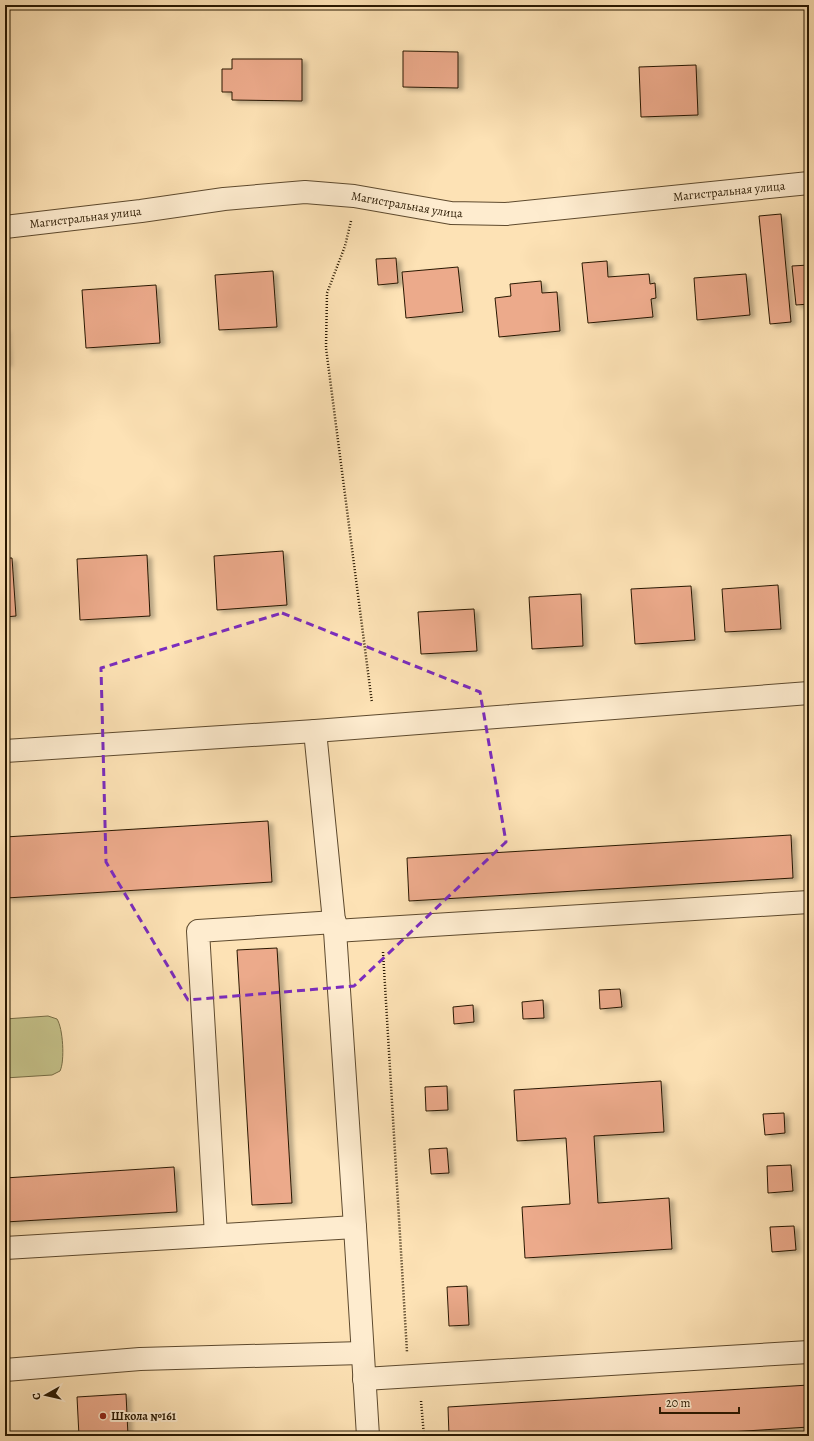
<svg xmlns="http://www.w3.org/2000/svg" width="814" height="1441" font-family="Alegreya,serif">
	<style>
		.green { fill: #c5c28a; stroke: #776d46 }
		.building { fill: #ecaa8b; stroke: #291801; filter: url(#shadow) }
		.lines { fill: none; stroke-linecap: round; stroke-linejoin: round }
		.minor-casing { stroke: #5e4a2e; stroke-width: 24 }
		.path { stroke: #291801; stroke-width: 2.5; stroke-dasharray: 1 2; stroke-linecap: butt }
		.minor { stroke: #feeccf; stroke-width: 22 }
		.marked { fill: none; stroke: #7b2cbf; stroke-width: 3; stroke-dasharray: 8 5; stroke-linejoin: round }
		.poi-dot { fill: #8f2418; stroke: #feeccf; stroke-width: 1.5 }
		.labels { text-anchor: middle; stroke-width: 4; stroke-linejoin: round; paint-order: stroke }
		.street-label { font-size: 12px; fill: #291801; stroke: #feeccf }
		.poi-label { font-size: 12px; font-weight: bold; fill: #291801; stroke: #feeccf; text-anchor: start }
	</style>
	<defs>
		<filter id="shadow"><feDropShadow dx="4.5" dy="2.5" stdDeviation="2" flood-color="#0004"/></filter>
	</defs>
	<rect width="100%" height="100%" fill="#fde2b5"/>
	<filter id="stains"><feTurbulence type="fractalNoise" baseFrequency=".005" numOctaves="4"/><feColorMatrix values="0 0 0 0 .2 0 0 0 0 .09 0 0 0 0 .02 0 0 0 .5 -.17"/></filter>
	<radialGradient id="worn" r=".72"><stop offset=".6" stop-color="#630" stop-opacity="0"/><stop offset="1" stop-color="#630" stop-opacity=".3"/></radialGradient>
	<path class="green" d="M48 1016 57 1019C63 1028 65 1061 60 1071L52 1075 5 1078V1019Z"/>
	<g class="building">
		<path d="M403 51 458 52V88L403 87Z"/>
		<path d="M232 59H302V101L232 100V92H222V69H232Z"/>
		<path d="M696 65 698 115 641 117 639 67Z"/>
		<path d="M781 214 791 322 770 324 759 216Z"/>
		<path d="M808 252H809V304L796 305 792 266 809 265Z"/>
		<path d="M396 258 398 283 378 285 376 259Z"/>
		<path d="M607 261 608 277 649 274 650 284 655 283 656 298 651 299 653 317 588 323 582 263Z"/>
		<path d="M458 267 463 312 406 318 402 272Z"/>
		<path d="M273 271 277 327 219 330 215 275Z"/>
		<path d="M746 274 750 315 697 320 694 278Z"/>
		<path d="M541 281 542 293 557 292 560 331 499 337 495 298 511 296 510 284Z"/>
		<path d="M156 285 160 343 86 348 82 290Z"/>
		<path d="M5 329 7 364H5Z"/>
		<path d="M283 551 287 605 217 610 214 556Z"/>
		<path d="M147 555 150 616 80 620 77 559Z"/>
		<path d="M5 558H12L16 616 5 617Z"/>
		<path d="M778 585 781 629 725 632 722 589Z"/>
		<path d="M691 586 695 640 635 644 631 589Z"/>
		<path d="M581 594 583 646 532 649 529 597Z"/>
		<path d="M474 609 477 651 421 654 418 612Z"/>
		<path d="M268 821 272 882 6 898 5 837Z"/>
		<path d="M791 835 793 878 409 901 407 858Z"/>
		<path d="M277 948 292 1203 252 1205 237 950Z"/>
		<path d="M620 989 622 1007 600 1009 599 990Z"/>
		<path d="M543 1000 544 1018 523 1019 522 1002Z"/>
		<path d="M473 1005 474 1022 454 1024 453 1007Z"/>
		<path d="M661 1081 664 1132 594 1136 598 1203 669 1198 672 1249 525 1258 522 1207 570 1204 566 1138 517 1141 514 1090Z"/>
		<path d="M447 1086 448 1110 426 1111 425 1087Z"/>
		<path d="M784 1113 785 1133 765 1135 763 1114Z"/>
		<path d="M447 1148 449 1173 431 1174 429 1149Z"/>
		<path d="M791 1165 793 1191 768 1193 767 1166Z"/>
		<path d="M174 1167 177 1212 5 1222V1178Z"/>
		<path d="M794 1226 796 1250 772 1252 770 1227Z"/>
		<path d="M467 1286 469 1325 449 1326 447 1287Z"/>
		<path d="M809 1385V1427L666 1436H449L448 1407Z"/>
		<path d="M126 1394 128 1436H79L77 1397Z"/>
	</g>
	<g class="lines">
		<g class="minor-casing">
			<g id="minor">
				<path id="s1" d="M5 227 141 211 224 199 305 192 354 196 451 213 506 214 809 183"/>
				<path d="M315 731 335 931 355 1227 368 1436"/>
				<path d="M5 751 315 731 809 693"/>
				<path d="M335 931 809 902"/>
				<path d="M216 1235 198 931 335 922"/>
				<path d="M5 1248 355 1227"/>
				<path d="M5 1370 140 1359 362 1353"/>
				<path d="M364 1379 809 1352"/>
			</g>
		</g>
		<g class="path">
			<path d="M351 221 345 246 327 293 326 348 372 703"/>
			<path d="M383 952 407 1352"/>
			<path d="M421 1401 424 1436"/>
		</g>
		<use href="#minor" class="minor"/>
	</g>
	<path class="marked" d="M282 613 480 692 506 842 354 986 188 1000 106 862 101 668Z"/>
	<circle class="poi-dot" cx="103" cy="1416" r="4"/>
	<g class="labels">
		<g class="street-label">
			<text dy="4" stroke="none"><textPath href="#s1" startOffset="729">Магистральная улица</textPath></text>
			<text dy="4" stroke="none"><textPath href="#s1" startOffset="405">Магистральная улица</textPath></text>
			<text dy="4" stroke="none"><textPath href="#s1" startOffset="81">Магистральная улица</textPath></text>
		</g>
		<g class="poi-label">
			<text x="111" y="1420">Школа №161</text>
		</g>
	</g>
	<rect width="814" height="1441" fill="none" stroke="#fde2b5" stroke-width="20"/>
	<rect x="6" y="6" width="802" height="1429" fill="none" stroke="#291801" stroke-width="2"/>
	<rect x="10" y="10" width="794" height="1421" fill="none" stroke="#291801"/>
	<g transform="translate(46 1395) rotate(262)" stroke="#feeccf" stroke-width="3" paint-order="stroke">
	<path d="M0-3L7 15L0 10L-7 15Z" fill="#291801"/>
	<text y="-6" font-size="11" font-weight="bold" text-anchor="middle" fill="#291801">С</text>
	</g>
	<path d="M660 1407v6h79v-6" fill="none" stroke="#291801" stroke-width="2"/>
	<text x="666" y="1407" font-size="12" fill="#291801" stroke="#feeccf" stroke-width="3" paint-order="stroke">20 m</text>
	<rect width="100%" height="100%" filter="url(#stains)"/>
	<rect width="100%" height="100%" fill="url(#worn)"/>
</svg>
